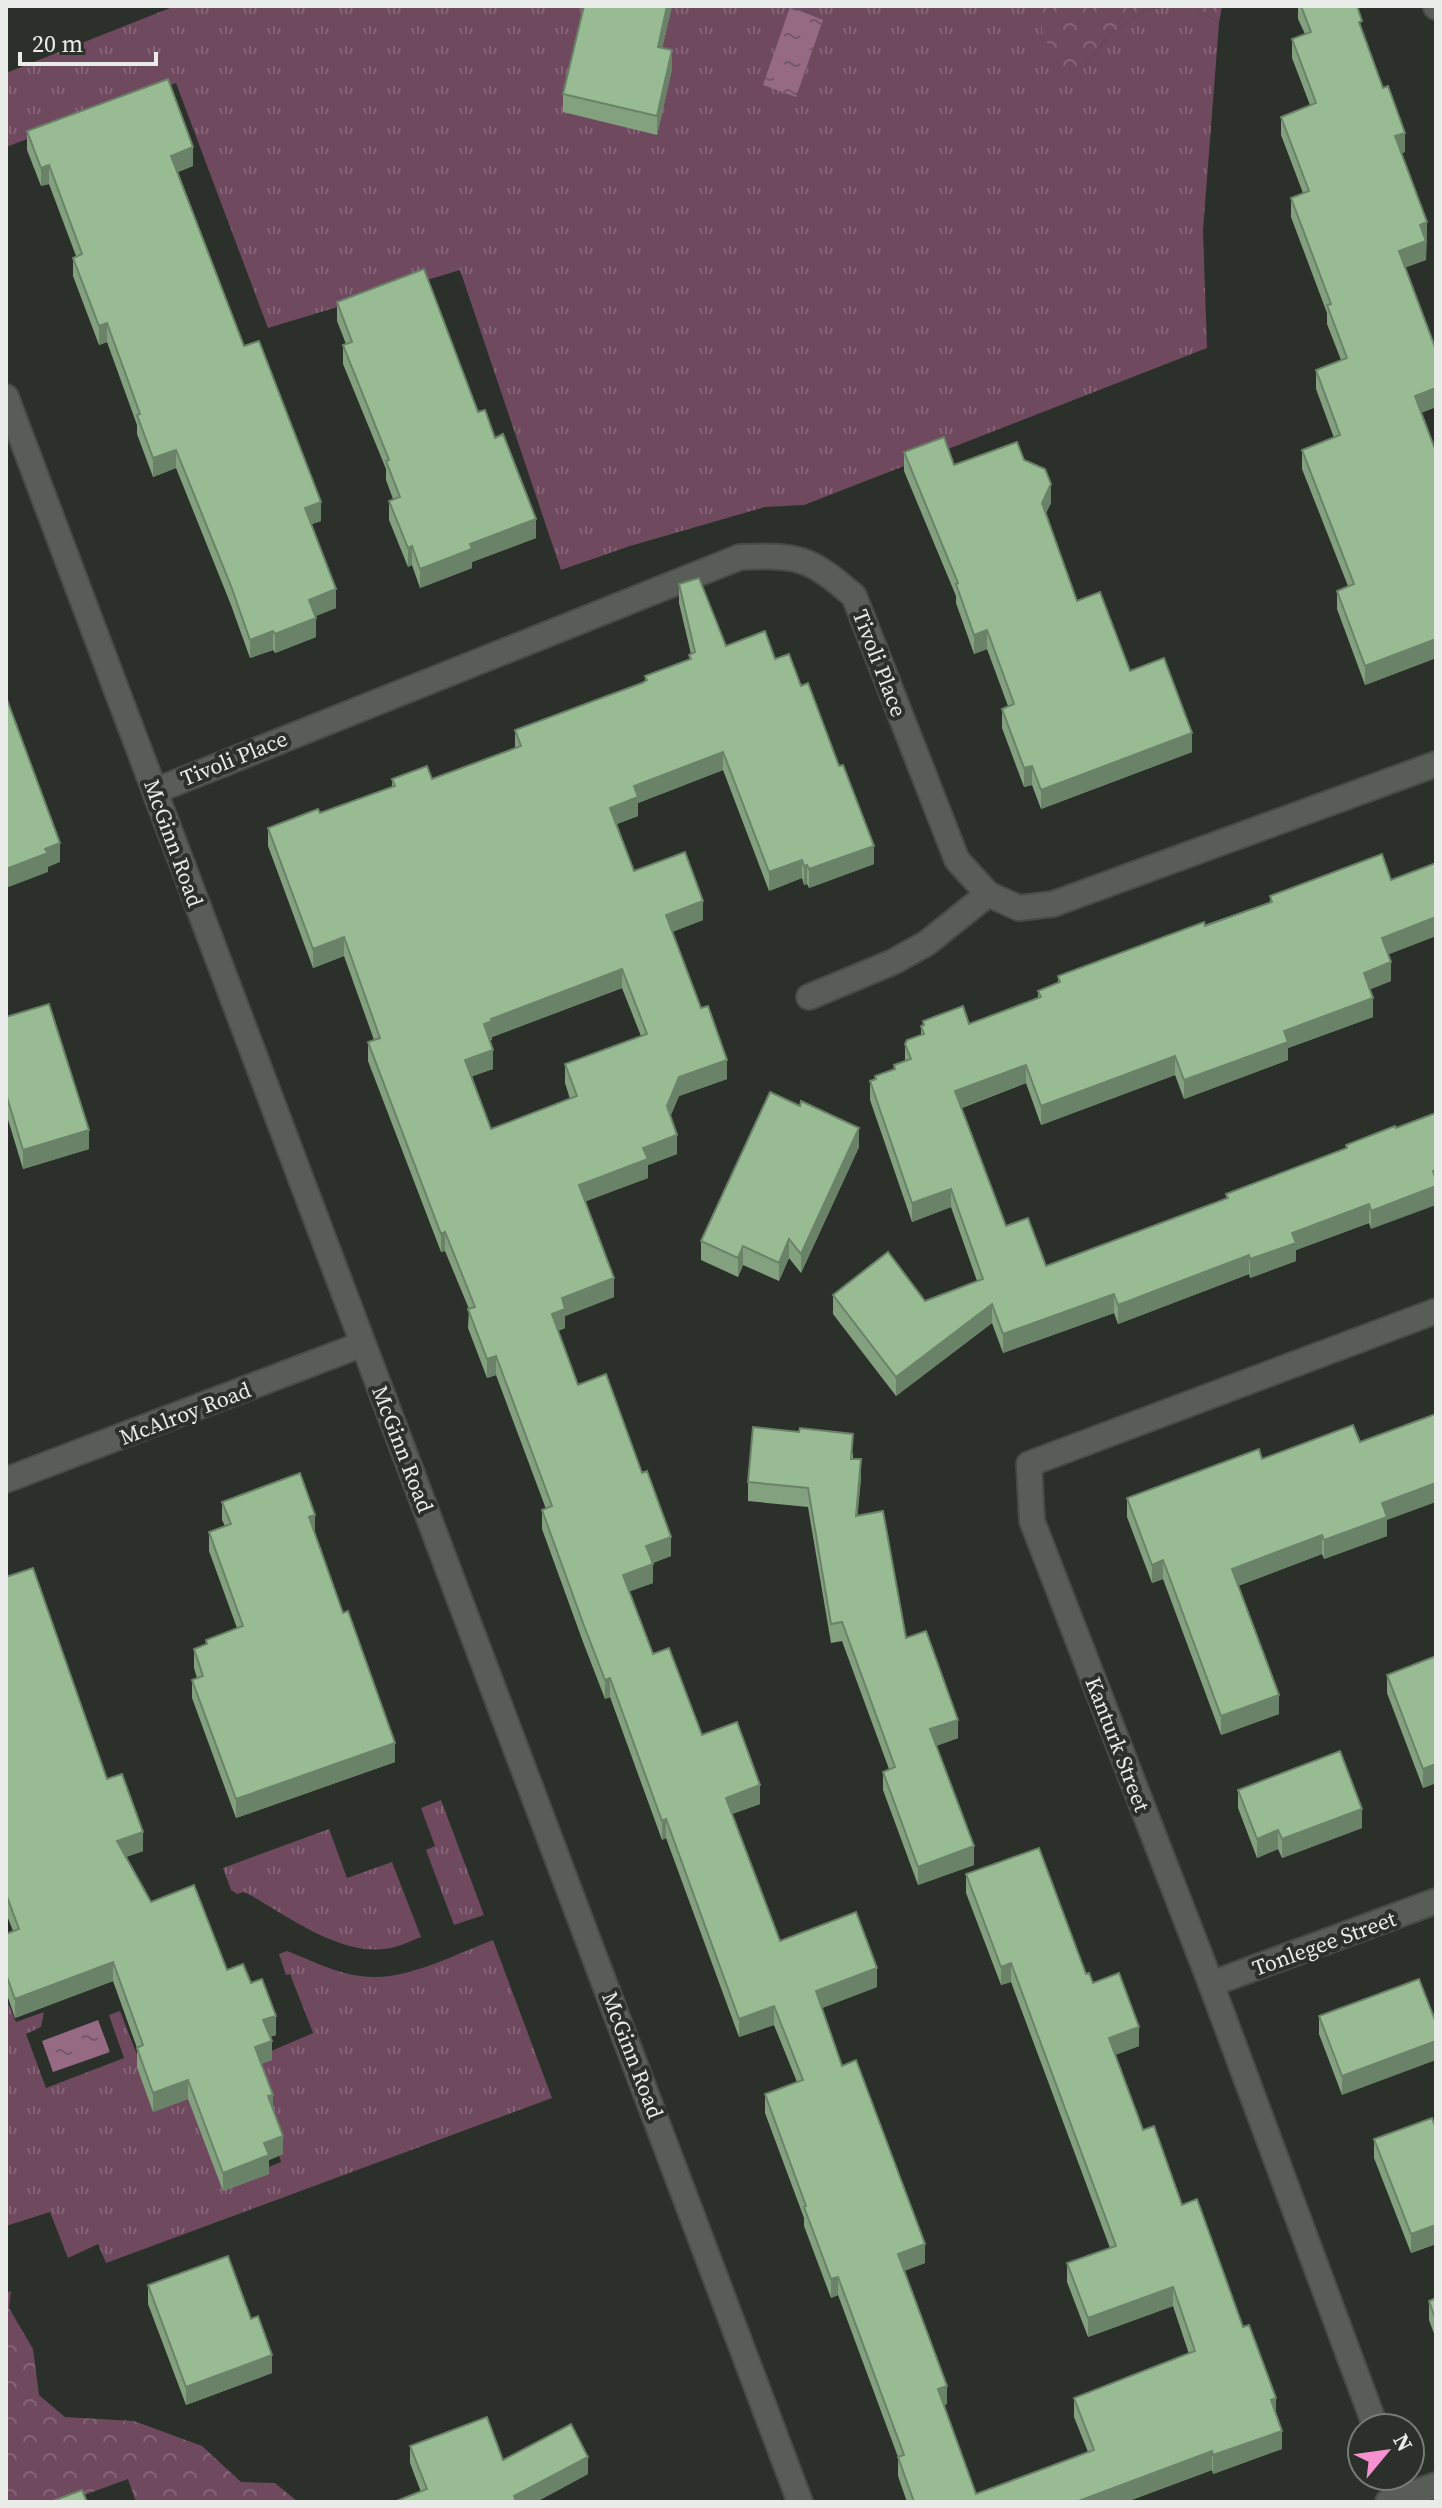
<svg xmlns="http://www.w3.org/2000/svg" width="1442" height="2508" font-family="'Source Serif 4',serif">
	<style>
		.grass { fill: url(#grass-tufts) }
		.forest { fill: url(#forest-crowns) }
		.water { fill: url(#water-ripples) }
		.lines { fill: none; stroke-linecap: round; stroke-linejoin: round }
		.minor-casing { stroke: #464b46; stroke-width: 28 }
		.minor { stroke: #585d57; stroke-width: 24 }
		.wall { fill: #83a17f; fill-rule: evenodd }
		.shaded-wall { fill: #6a8368 }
		.building { fill: #98bb94; stroke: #6a8368; stroke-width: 2; fill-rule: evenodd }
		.labels { text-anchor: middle; stroke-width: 8; stroke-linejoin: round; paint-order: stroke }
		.street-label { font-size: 22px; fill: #e9ece8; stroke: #2b302a }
	</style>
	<defs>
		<pattern id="grass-tufts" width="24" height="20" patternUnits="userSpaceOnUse" patternTransform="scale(2)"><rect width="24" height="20" fill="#6f4a5f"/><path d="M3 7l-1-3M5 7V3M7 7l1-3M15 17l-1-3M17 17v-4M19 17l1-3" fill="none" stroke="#846476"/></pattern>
		<pattern id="forest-crowns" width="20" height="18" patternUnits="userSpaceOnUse" patternTransform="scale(2)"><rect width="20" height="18" fill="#6f4a5f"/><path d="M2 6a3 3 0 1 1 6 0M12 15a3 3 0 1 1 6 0" fill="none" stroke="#846476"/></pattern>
		<pattern id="water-ripples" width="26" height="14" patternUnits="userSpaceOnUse" patternTransform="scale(2)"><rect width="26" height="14" fill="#966a83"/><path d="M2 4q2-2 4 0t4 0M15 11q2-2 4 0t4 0" fill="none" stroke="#725a68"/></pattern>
	</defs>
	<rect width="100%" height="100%" fill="#2b302a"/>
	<g class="grass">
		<path d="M175 6H1042V32L1085 66 1109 35 1147 9 1191 6 1219 23 1203 230 1207 348 804 505 765 507 630 546 561 570 460 270 268 328 176 83 6 147V73Z"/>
		<path d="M441 1800 484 1915 454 1925 426 1850 435 1846 421 1808Z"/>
		<path d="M329 1829 347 1878 392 1862 421 1937C410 1941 397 1948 385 1949 338 1954 291 1918 252 1896L244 1892 237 1894 231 1890 223 1868Z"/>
		<path d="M493 1940 552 2098 106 2263 98 2244 68 2258 50 2212 6 2226V1998L16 2022 44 2012 41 2027 26 2034 46 2088 124 2058 109 2015 120 2011 141 2065 153 2111 188 2099 266 2168 281 2162 255 2066 269 2052 313 2033 290 1974 286 1975 279 1954 287 1951C315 1962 345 1978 376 1977 412 1977 459 1953 493 1940Z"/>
	</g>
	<g class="forest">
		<path d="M1042 6H1222L1219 23 1191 6 1147 9 1109 35 1085 66H1058L1042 32Z"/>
		<path d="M11 2291 9 2308 33 2349 39 2395 65 2417 134 2421 202 2446 241 2482 275 2483 298 2502H136L128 2479 65 2502H6V2293Z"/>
	</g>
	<g class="water">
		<path d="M790 7 823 20 796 97 763 85Z"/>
		<path d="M98 2020 110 2052 53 2072 42 2041Z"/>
	</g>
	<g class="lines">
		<g class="minor-casing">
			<g id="minor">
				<path d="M1436 6V7"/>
				<path d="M6 397 800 2502"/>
				<path d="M155 791 740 557C799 555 809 557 854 596L957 860 988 894 1019 908 1053 904 1436 764"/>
				<path d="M809 997 893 962 927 943 988 894"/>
				<path d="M6 1480 363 1344"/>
				<path d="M1211 1984 1436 1901"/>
				<path d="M1376 2428 1211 1984 1032 1521 1029 1464 1436 1311"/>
				<path d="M1388 2502 1436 2485"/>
			</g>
		</g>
		<use href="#minor" class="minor"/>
	</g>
	<g class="wall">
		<path d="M584 6H672L662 48 672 69 657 135 563 112V94Z"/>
		<path d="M1298 6H1357L1362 32 1405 152 1401 153 1427 222 1426 260 1405 267 1436 407 1421 413 1436 452V658L1365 685 1337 609V591L1348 586 1302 469V450L1334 438 1316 389V370L1341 360 1327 324V313L1291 217V198L1303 193 1281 135V117L1310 105 1292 58V39L1305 34 1298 19Z"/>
		<path d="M27 131 193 166 178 172 244 346 321 521 311 524 336 608 315 616 316 637 275 653 273 650 250 658 231 605 176 468 153 477 137 434V425L107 342 99 345 73 276V258L76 256 49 184 41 186 27 150Z"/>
		<path d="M337 302 478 412 495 438 536 538 472 562V568L420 588 412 565 408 567 389 520V501L393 499 386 480V469L343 364V345L346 344 337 321Z"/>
		<path d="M904 452 954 465 1024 460 1051 503 1045 514 1077 601 1192 752 1041 809 1032 785 1024 787 1002 728V709L1008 706 987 649 974 654 956 603V596L904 471Z"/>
		<path d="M679 584 726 646 775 659 801 686 874 864 809 888 807 884 804 885 802 878 769 891 723 770 638 803V816L617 824 634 871 703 920 672 932 727 1079 679 1096 670 1116 677 1154 648 1165V1178L585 1201 614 1297 565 1316V1328L558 1331 578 1385 671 1556 653 1563V1583L629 1591 653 1654 702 1735 760 1804 732 1814 780 1941 877 1987 822 2008 842 2066 925 2263 904 2271 947 2404 944 2405 976 2494 1088 2452 1074 2417V2398L1189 2354 1173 2306 1088 2337 1067 2282V2263L1110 2248 1011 1982 1001 1985 966 1893V1874L1086 1974 1139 2046 1115 2055 1143 2130 1182 2205 1243 2327 1276 2414 1282 2449 1213 2474 1212 2470 1126 2502H907L898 2476V2457L838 2295 831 2298 804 2226V2218L765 2113V2094L797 2082 774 2025 739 2037 666 1838 662 1840 610 1697 605 1699 583 1642 542 1529V1510L546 1509 496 1375 487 1378 468 1328 469 1309 445 1251 441 1252 368 1061V1042L374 1040 344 956 313 968 268 846V828L320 813 392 787V779H432L515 748V730L642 683 645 681V676L689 659V655L691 654 679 603ZM622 988 641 1036 565 1064V1083L570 1099 491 1129 472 1076 493 1069 490 1040H492V1037Z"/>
		<path d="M1391 880 1436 936 1388 954 1391 981 1370 989 1373 1017 1288 1048V1060L1184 1099 1175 1075 1041 1125 1026 1083 962 1108 1006 1226 1046 1266 1226 1199V1194L1346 1149V1145L1395 1126 1371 1229 1369 1223 1296 1250V1261L1250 1278 1249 1274 1118 1324 1114 1313 1003 1353 992 1323 896 1396 833 1314V1295L925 1301 977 1281 951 1207 912 1222 870 1100V1081L875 1079V1076L894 1069V1065L905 1061V1044L921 1035V1026L923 1025V1021L969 1024 1038 998V991L1058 983V976L1270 902V896Z"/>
		<path d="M6 1017 89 1149 23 1169 6 1113Z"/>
		<path d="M859 1147 801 1273 789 1258 779 1281 743 1265 738 1277 701 1260V1241Z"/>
		<path d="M853 1453V1459L861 1478 857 1516 906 1638 958 1738 936 1746 974 1865 918 1885 883 1790V1772L889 1769 842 1641 831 1643 808 1507 748 1501V1482Z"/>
		<path d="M1262 1459 1387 1520V1536L1324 1559 1322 1554 1238 1586 1279 1714 1221 1735 1163 1579 1152 1583 1127 1517V1498Z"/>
		<path d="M222 1502 315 1534 395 1762 236 1818 192 1698V1680L197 1678 194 1668V1649L206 1645V1640L237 1628 209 1551V1532L225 1526 222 1520Z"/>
		<path d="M6 1577 143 1851 126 1857 151 1902 227 1970 251 1983 276 2035 270 2037 272 2060 261 2064 283 2154 269 2160V2174L223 2191 188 2099 153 2112 137 2067V2048L113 1981 15 2018 6 1992V1934L13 1931 6 1913Z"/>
		<path d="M1436 1656V1783L1423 1788 1387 1693V1675Z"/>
		<path d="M1238 1790 1362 1828 1282 1858 1278 1849 1257 1858 1238 1808Z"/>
		<path d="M1419 1979 1342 2095 1319 2034V2016Z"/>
		<path d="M1436 2129V2244L1411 2253 1374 2158V2139Z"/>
		<path d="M148 2285 251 2319 272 2373 186 2405 148 2304Z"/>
		<path d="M1436 2298V2339L1429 2320V2301Z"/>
		<path d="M410 2446 503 2460 588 2474 536 2502H394L421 2492 410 2463Z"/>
	</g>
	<g class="shaded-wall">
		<path d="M667 6H672L658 65V47Z"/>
		<path d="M672 50V69L657 135V116Z"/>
		<path d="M1405 133V152L1395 155V136Z"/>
		<path d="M193 147V166L171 174V156Z"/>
		<path d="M49 165V184L41 186V168Z"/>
		<path d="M1427 222 1426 260 1399 270V251L1420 225Z"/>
		<path d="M107 323V342L99 345V326Z"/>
		<path d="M1436 388V407L1415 415V396Z"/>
		<path d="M176 450V468L153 477V458Z"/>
		<path d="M1051 484V503L1042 522V503Z"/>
		<path d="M321 502V521L305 527V508Z"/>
		<path d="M536 519V538L472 562V568L420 588V569L470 544Z"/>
		<path d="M412 546V565L408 567V548Z"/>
		<path d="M336 589V608L309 619V600Z"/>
		<path d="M316 618V637L275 653V634Z"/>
		<path d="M987 630V649L974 654V635Z"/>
		<path d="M273 631V650L250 658V640Z"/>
		<path d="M1436 639V658L1365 685V666Z"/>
		<path d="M1192 733V752L1041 809V790Z"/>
		<path d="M723 752V770L638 803V816L610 826V808L634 786Z"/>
		<path d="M1032 766V785L1024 787V768Z"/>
		<path d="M60 843V862L48 867V872L6 888V869L45 849Z"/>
		<path d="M874 846V864L809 888V869Z"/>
		<path d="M802 860V878L769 891V872Z"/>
		<path d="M807 865V884L804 885V866Z"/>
		<path d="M703 901V920L666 934V915Z"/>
		<path d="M1436 917V936L1382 957V938Z"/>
		<path d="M344 937V956L313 968V949Z"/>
		<path d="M1391 962V981L1364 992V973Z"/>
		<path d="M622 969V988L492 1037V1040L484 1043V1024L491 1019Z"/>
		<path d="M1373 998V1017L1288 1048V1060L1184 1099V1080L1284 1031Z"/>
		<path d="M493 1050V1069L465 1079V1060Z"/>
		<path d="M1175 1056V1075L1041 1125V1106Z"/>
		<path d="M727 1060V1079L679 1096 667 1125V1106L679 1077Z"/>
		<path d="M1026 1065V1083L955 1110V1091Z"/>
		<path d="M859 1128V1147L801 1273V1254Z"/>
		<path d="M89 1130V1149L23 1169V1150Z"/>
		<path d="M677 1135V1154L648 1165V1178L579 1204V1185L643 1148Z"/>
		<path d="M1436 1170V1205L1371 1229V1211Z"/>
		<path d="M951 1189V1207L912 1222V1203Z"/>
		<path d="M1369 1204V1223L1296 1250V1261L1250 1278V1259L1292 1233Z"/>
		<path d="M445 1232V1251L441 1252V1234Z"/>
		<path d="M789 1239V1258L779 1281V1263Z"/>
		<path d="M743 1246V1265L738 1277V1258Z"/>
		<path d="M1249 1255V1274L1118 1324V1305Z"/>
		<path d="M614 1278V1297L565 1316V1328L552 1333V1314L562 1298Z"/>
		<path d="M1114 1294V1313L1003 1353V1334Z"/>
		<path d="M992 1304V1323L896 1396V1377Z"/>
		<path d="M496 1356V1375L487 1378V1359Z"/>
		<path d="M861 1459V1478L856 1535V1516Z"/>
		<path d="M1436 1483V1502L1387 1520V1536L1324 1559V1540L1382 1503Z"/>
		<path d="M315 1515V1534L309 1536V1517Z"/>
		<path d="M1322 1535V1554L1232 1588V1569Z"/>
		<path d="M671 1537V1556L646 1565V1546Z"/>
		<path d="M1163 1560V1579L1152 1583V1565Z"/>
		<path d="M653 1564V1583L623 1594V1575Z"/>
		<path d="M610 1678V1697L605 1699V1680Z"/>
		<path d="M1279 1695V1714L1221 1735V1716Z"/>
		<path d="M958 1720V1738L930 1748V1729Z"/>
		<path d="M395 1743V1762L236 1818V1799Z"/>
		<path d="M1436 1764V1783L1423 1788V1769Z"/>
		<path d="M760 1785V1804L726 1816V1798Z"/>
		<path d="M1362 1809V1828L1282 1858V1839Z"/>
		<path d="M666 1819V1838L662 1840V1821Z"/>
		<path d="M1278 1830V1849L1257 1858V1839Z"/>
		<path d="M143 1832V1851L117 1860V1841Z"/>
		<path d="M974 1846V1865L918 1885V1867Z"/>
		<path d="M113 1962V1981L15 2018V1999Z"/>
		<path d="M1011 1963V1982L1001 1985V1967Z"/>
		<path d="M877 1968V1987L816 2010V1991Z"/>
		<path d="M774 2006V2025L739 2037V2019Z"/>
		<path d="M276 2016V2035L263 2039V2020Z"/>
		<path d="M1139 2027V2046L1109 2057V2038Z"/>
		<path d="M272 2041V2060L255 2066V2047Z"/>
		<path d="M1436 2041V2060L1342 2095V2076Z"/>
		<path d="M188 2080V2099L153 2112V2093Z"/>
		<path d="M273 2095V2113L268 2096Z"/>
		<path d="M283 2136V2154L269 2160V2174L223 2191V2173L264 2143Z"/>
		<path d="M1436 2225V2244L1411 2253V2234Z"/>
		<path d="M925 2244V2263L898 2273V2254Z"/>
		<path d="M838 2277V2295L831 2298V2279Z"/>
		<path d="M1173 2287V2306L1088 2337V2318Z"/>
		<path d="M272 2355V2373L186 2405V2387Z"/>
		<path d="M947 2386V2404L938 2408V2389Z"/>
		<path d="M1276 2398V2417L1271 2400Z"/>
		<path d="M1282 2431V2449L1213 2474V2455Z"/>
		<path d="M1212 2451V2470L1126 2502H1076Z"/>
		<path d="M588 2457V2474L536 2502H514V2496Z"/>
	</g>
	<g class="building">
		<path d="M584 6H667L658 47 672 50 657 116 563 94Z"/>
		<path d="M1301 6H1357L1362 21 1359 22 1383 88 1388 86 1405 133 1395 136 1427 222 1420 225 1426 241 1399 251 1436 350V388L1415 396 1436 452V639L1365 666 1337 591 1354 584 1302 450 1340 435 1316 370 1347 358 1327 305 1331 304 1291 198 1309 191 1281 117 1316 103 1292 39 1311 32Z"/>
		<path d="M168 79 193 147 171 156 244 346 259 341 321 502 305 508 336 589 309 600 316 618 275 634 273 631 250 640 231 586 176 450 153 458 137 415 140 414 107 323 99 326 73 258 82 254 49 165 41 168 27 131Z"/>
		<path d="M424 269 478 412 485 410 495 438 503 434 536 519 470 544 472 549 420 569 412 546 408 548 389 501 400 497 386 461 389 460 343 345 352 342 337 302Z"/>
		<path d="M944 437 954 465 1017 442 1024 460 1045 469 1051 484 1042 503 1077 601 1100 592 1130 671 1164 658 1192 733 1041 790 1032 766 1024 768 1002 709 1014 704 987 630 974 635 956 584 958 583 904 452Z"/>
		<path d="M699 578 726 646 765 631 775 659 789 654 801 686 808 683 839 766 843 765 874 846 809 869 807 865 804 866 802 860 769 872 723 752 634 786 638 797 610 808 634 871 685 852 703 901 666 915 701 1008 708 1006 727 1060 679 1077 667 1106 677 1135 643 1148 648 1159 579 1185 614 1278 562 1298 565 1309 552 1314 578 1385 606 1374 642 1473 647 1471 671 1537 646 1546 653 1564 623 1575 653 1654 669 1648 702 1735 737 1722 760 1785 726 1798 780 1941 856 1912 877 1968 816 1991 842 2066 856 2060 925 2244 898 2254 947 2386 938 2389 976 2494 1094 2450 1074 2398 1195 2351 1173 2287 1088 2318 1067 2263 1116 2246 1011 1963 1001 1967 966 1874 1039 1848 1086 1974 1089 1973 1093 1983 1119 1973 1139 2027 1109 2038 1143 2130 1154 2126 1182 2205 1197 2199 1243 2327 1249 2325 1276 2398 1271 2400 1282 2431 1213 2455 1212 2451 1076 2502H914L898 2457 904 2455 838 2277 831 2279 804 2207 806 2206 765 2094 803 2080 774 2006 739 2019 666 1819 662 1821 610 1678 605 1680 583 1623 542 1510 552 1506 496 1356 487 1359 468 1309 475 1307 445 1232 441 1234 368 1042 380 1038 344 937 313 949 268 828 318 809 320 813 395 786 392 779 427 766 432 779 521 746 515 730 642 683 647 680 645 676 691 659 689 655 695 652 679 584ZM622 969 647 1034 565 1064 577 1096 491 1129 465 1060 493 1050 484 1024 492 1021 491 1019Z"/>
		<path d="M6 697 60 843 45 849 48 853 6 869Z"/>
		<path d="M1382 854 1391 880 1436 863V917L1382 938 1391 962 1364 973 1373 998 1284 1031 1288 1042 1184 1080 1175 1056 1041 1106 1026 1065 955 1091 1006 1226 1028 1218 1046 1266 1228 1198 1226 1194 1347 1148 1346 1145 1395 1126 1396 1128 1436 1113V1170L1433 1171 1436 1180V1186L1371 1211 1369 1204 1292 1233 1296 1243 1250 1259 1249 1255 1118 1305 1114 1294 1003 1334 992 1304 896 1377 833 1295 888 1252 925 1301 983 1279 951 1189 912 1203 870 1081 876 1079 875 1076 895 1069 894 1065 911 1059 905 1044 907 1040 924 1034 921 1026 924 1025 923 1021 963 1006 969 1024 1041 997 1038 991 1060 982 1058 976 1204 922 1205 926 1272 902 1270 896Z"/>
		<path d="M49 1004 89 1130 23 1150 6 1094V1017Z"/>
		<path d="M770 1092 800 1106 801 1101 859 1128 801 1254 789 1239 779 1263 743 1246 738 1258 701 1241Z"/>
		<path d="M1436 1414V1483L1382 1503 1387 1517 1324 1540 1322 1535 1232 1569 1279 1695 1221 1716 1163 1560 1152 1565 1127 1498 1259 1449 1262 1459 1353 1425 1360 1442Z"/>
		<path d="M753 1427 799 1432 800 1428 853 1434 851 1459H861L856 1516 883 1511 906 1638 926 1631 958 1720 930 1729 974 1846 918 1867 883 1772 895 1767 842 1622 831 1624 808 1488 748 1482Z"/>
		<path d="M300 1473 315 1515 309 1517 343 1613 348 1611 395 1743 236 1799 192 1680 203 1676 194 1649 207 1644 206 1640 243 1626 209 1532 231 1524 222 1502Z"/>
		<path d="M33 1568 107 1779 122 1774 143 1832 117 1841 151 1902 194 1885 227 1970 243 1964 251 1983 262 1979 276 2016 263 2020 272 2041 255 2047 273 2095 268 2096 283 2136 264 2143 269 2155 223 2173 188 2080 153 2093 137 2048 143 2045 113 1962 15 1999 6 1974V1934L19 1929 6 1894V1577Z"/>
		<path d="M1436 1656V1764L1423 1769 1387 1675Z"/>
		<path d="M1340 1751 1362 1809 1282 1839 1278 1830 1257 1839 1238 1790Z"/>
		<path d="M1419 1979 1436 2023V2041L1342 2076 1319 2016Z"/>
		<path d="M1432 2118 1436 2129V2225L1411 2234 1374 2139Z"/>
		<path d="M228 2256 251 2319 258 2316 272 2355 186 2387 148 2285Z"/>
		<path d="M1436 2298V2321L1429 2301Z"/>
		<path d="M487 2417 503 2460 571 2424 588 2457 514 2496 516 2502H394L427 2489 410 2446Z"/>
		<path d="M82 2490 87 2502H50Z"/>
	</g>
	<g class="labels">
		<g class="street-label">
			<text transform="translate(880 663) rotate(69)" y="8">Tivoli Place</text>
			<text transform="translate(234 758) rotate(-22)" y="8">Tivoli Place</text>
			<text transform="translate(174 843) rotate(70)" y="8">McGinn Road</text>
			<text transform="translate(185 1413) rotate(-21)" y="8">McAlroy Road</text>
			<text transform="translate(403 1449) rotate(69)" y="8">McGinn Road</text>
			<text transform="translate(1118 1744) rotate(69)" y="8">Kanturk Street</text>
			<text transform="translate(1324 1943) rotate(-20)" y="8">Tonlegee Street</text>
			<text transform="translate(633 2055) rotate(69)" y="8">McGinn Road</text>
		</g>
	</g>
	<rect width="1442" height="2508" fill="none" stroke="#e9ece8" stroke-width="16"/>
	<g transform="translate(1386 2452) rotate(61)"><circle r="38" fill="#2b302a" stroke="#777b76" stroke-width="2"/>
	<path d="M0-6L14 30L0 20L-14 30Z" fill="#f790ce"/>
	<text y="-12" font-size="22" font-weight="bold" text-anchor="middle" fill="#e9ece8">N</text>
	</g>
	<path d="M20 52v12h136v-12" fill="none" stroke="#e9ece8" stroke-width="4"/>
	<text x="32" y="52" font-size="24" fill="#e9ece8" stroke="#2b302a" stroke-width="6" paint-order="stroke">20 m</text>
</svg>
